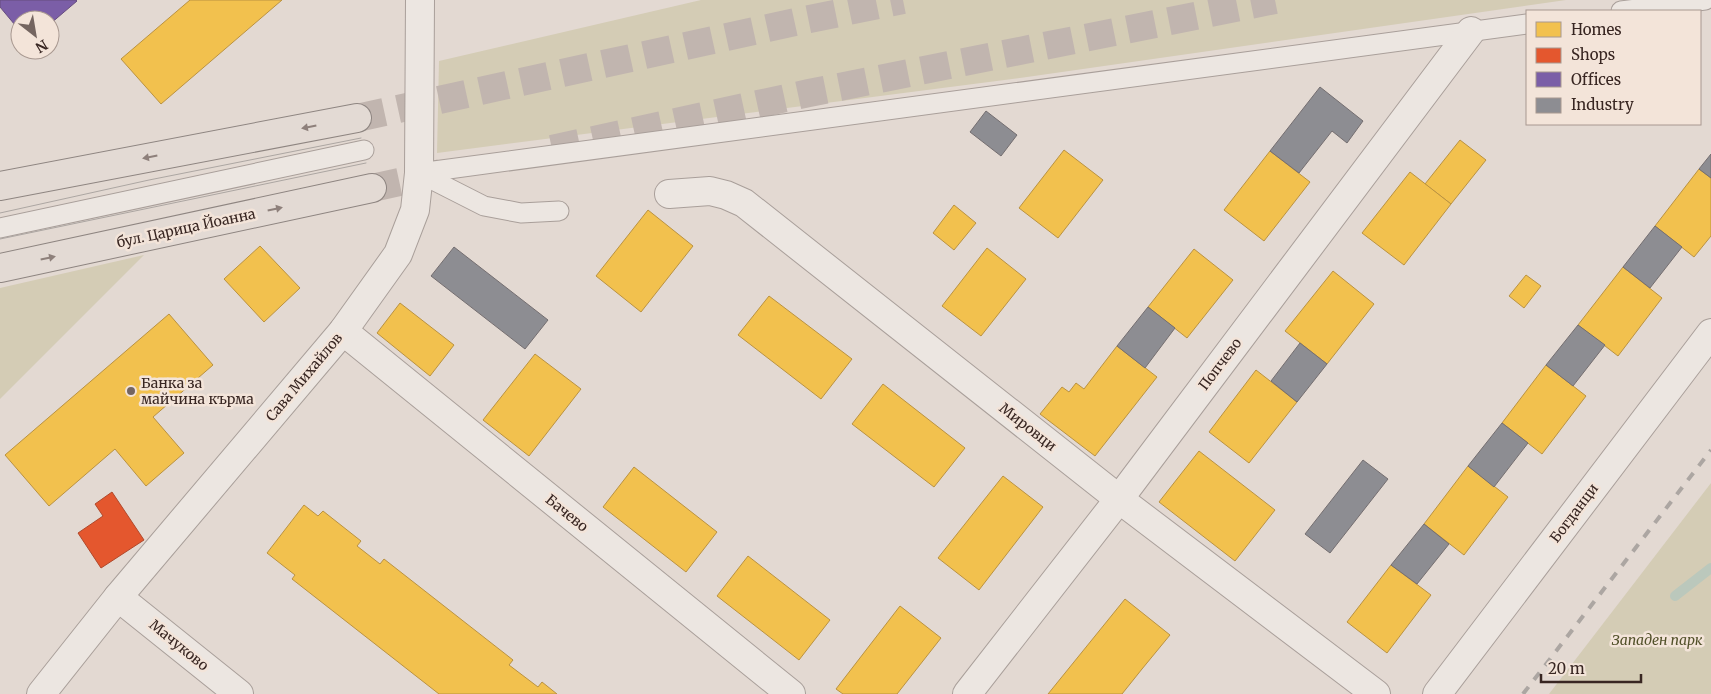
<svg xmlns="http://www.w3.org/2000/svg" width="1711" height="694" font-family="Merriweather,serif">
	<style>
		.green { fill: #d4ccb5 }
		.homes { fill: #f2c14e; stroke: #ba9241 }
		.shops { fill: #e4572e; stroke: #b0482a }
		.offices { fill: #7b5ea7; stroke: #674d7f }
		.industry { fill: #8d8d92; stroke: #746e70 }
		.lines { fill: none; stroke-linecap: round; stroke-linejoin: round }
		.stream { stroke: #bbc8bc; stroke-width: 10 }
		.primary-tunnel { stroke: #c1b5af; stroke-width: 28; stroke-dasharray: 28 14; stroke-linecap: butt }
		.lane-casing { stroke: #a99f9a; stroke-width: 21 }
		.street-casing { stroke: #a99f9a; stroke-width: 30 }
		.primary-casing { stroke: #8e8581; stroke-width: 30 }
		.lane { stroke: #ece6e1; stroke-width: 19 }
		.street { stroke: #ece6e1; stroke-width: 28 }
		.primary { stroke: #e3dad4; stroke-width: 28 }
		.tram { stroke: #aca6a2; stroke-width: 1 }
		.rail { stroke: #aca6a2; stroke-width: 4; stroke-dasharray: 9 9; stroke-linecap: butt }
		.oneway { fill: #8e807b }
		.poi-dot { fill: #746560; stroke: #f3e4d9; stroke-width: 2 }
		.labels { text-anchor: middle; stroke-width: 5; stroke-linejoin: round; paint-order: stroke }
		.street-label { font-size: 14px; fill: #382622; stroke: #f3e4d9 }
		.poi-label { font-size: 14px; fill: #382622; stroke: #f3e4d9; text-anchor: start }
		.park-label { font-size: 14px; font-style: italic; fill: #52512a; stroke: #f3e4d9 }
	</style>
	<rect width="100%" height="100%" fill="#e3d9d2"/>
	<g class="green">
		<path d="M701 0H1566L1027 77 437 153 439 61Z"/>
		<path d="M144 255 0 399V288Z"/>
		<path d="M1711 483V694H1549Z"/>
	</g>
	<g class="homes">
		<path d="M190 0H282L161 104 121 59Z"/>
		<path d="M1460 140 1486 160 1451 204 1425 184Z"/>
		<path d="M1064 150 1103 180 1058 238 1019 208Z"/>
		<path d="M1270 151 1310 182 1264 241 1224 210Z"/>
		<path d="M1699 169 1711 178V236L1694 257 1655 226Z"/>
		<path d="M1410 172 1451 204 1404 265 1362 233Z"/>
		<path d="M954 205 976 223 954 250 933 233Z"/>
		<path d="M648 210 693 246 641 312 596 276Z"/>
		<path d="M260 246 300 288 264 322 224 279Z"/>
		<path d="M987 248 1026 279 981 336 942 306Z"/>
		<path d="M1194 249 1233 280 1187 338 1148 307Z"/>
		<path d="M1623 267 1662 298 1618 356 1578 325Z"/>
		<path d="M1333 271 1374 304 1327 364 1285 331Z"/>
		<path d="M1526 275 1541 286 1524 308 1509 296Z"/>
		<path d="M769 296 852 359 821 399 738 335Z"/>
		<path d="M400 303 454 345 430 376 377 333Z"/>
		<path d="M169 314 213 365 153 417 184 453 146 486 115 449 49 506 5 455Z"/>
		<path d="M1117 346 1157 377 1095 456 1040 414 1062 387 1069 392 1076 383 1084 389Z"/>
		<path d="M535 354 581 389 529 456 483 420Z"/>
		<path d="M1546 365 1586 396 1542 454 1502 423Z"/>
		<path d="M1256 370 1297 402 1249 463 1209 432Z"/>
		<path d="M883 384 965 448 934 487 852 424Z"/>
		<path d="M1199 451 1275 510 1235 561 1159 502Z"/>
		<path d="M1468 466 1508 497 1464 555 1424 524Z"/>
		<path d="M634 467 717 532 686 572 603 507Z"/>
		<path d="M1003 476 1043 507 979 590 938 558Z"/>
		<path d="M304 505 318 516 323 511 361 541 357 546 380 564 384 559 513 660 509 665 538 687 542 682 557 694H439L292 579 295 575 267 553Z"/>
		<path d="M748 556 830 620 799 660 717 596Z"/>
		<path d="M1391 565 1431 595 1387 653 1347 622Z"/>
		<path d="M1125 599 1170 635 1142 669 1122 694H1048Z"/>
		<path d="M900 606 941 638 897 694H843L836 689Z"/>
	</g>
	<path class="shops" d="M112 492 144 540 101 568 78 533 103 516 95 504Z"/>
	<path class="offices" d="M0 0H76L77 1 50 24V20H20V31L0 7Z"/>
	<g class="industry">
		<path d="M1320 87 1363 121 1347 143 1332 131 1299 173 1270 151Z"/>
		<path d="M986 111 1017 135 1001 156 970 132Z"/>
		<path d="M1711 154V178L1699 169Z"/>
		<path d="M1655 226 1682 247 1650 288 1623 267Z"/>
		<path d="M454 247 548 320 525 349 431 276Z"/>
		<path d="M1148 307 1175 328 1145 368 1117 346Z"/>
		<path d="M1578 325 1605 345 1573 386 1546 365Z"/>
		<path d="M1300 343 1327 364 1297 402 1271 381Z"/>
		<path d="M1502 423 1528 443 1494 487 1468 466Z"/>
		<path d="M1363 460 1388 479 1330 553 1305 534Z"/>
		<path d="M1424 524 1449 544 1417 584 1391 565Z"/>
	</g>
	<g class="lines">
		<path class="stream" d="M1675 596 1711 568"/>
		<g class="primary-tunnel">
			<path d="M357 118 795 22 903 0"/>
			<path d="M552 149 809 93 1275 0"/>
			<path d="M372 188 441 173"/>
		</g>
		<g class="lane-casing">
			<g id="lane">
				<path d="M1621 11 1705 0"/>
				<path d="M419 173 1527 24"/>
				<path d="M419 173 484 206 521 213 559 211"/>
				<path d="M0 228 364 150"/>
			</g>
		</g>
		<g class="street-casing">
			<g id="street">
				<path d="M669 194 710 191 726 195 744 203 1119 499 1376 694"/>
				<path d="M343 331 791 694"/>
				<path d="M118 597 239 694"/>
				<path d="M41 694 118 597 343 331 398 254 415 210 419 173 420 0"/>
				<path d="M967 694 1119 499 1471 31"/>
				<path d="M1437 694 1711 333"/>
			</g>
		</g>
		<g class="primary-casing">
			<g id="primary">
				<path d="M0 186 357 118"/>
				<path d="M0 268 372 188"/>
			</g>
		</g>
		<use href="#lane" class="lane"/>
		<use href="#street" class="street"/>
		<use href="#primary" class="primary"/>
		<g class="tram">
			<path d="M0 213 149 180 361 138"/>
			<path d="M0 239 366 163"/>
		</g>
		<path class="rail" d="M1523 694 1711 450"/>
	</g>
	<defs><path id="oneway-solid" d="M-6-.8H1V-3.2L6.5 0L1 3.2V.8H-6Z" transform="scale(1.25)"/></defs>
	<g class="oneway">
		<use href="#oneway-solid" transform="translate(309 127) rotate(169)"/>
		<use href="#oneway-solid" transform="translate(150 157) rotate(169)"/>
		<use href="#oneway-solid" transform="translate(275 209) rotate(-12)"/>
		<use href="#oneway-solid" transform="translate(48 258) rotate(-12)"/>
	</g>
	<circle class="poi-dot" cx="131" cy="391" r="5"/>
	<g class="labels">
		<g class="street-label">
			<text transform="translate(186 228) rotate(-12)" y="5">бул. Царица Йоанна</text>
			<text transform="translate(1220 364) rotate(-53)" y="5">Попчево</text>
			<text transform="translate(304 377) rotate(-50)" y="5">Сава Михайлов</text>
			<text transform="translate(1028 427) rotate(38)" y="5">Мировци</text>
			<text transform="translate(567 513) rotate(39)" y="5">Бачево</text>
			<text transform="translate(1574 513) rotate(-53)" y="5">Богданци</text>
			<text transform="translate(179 645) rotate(39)" y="5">Мачуково</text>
		</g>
		<g class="poi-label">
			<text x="141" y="388">Банка за<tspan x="141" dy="16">майчина кърма</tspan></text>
		</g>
		<g class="park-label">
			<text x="1657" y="645">Западен парк</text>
		</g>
	</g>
	<rect x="1526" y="10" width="175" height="115" fill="#f3e4d9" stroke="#a89890"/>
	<rect x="1536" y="22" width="25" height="15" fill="#f2c14e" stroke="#a89890"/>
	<text x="1571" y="35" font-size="15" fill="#382622">Homes</text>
	<rect x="1536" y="48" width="25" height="15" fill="#e4572e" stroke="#a89890"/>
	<text x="1571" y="60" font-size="15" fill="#382622">Shops</text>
	<rect x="1536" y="72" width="25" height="15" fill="#7b5ea7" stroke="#a89890"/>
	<text x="1571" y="85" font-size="15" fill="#382622">Offices</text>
	<rect x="1536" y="98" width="25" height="15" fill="#8d8d92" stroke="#a89890"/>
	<text x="1571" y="110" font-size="15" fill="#382622">Industry</text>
	<g transform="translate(35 35) rotate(149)"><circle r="24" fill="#f3e4d9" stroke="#a89890"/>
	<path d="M0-4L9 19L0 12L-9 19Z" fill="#746560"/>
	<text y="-8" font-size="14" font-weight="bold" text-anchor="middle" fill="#382622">N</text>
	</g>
	<path d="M1541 674v8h100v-8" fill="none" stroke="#382622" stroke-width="2.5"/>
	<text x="1548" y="674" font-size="15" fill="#382622" stroke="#f3e4d9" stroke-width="4" paint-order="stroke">20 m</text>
</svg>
